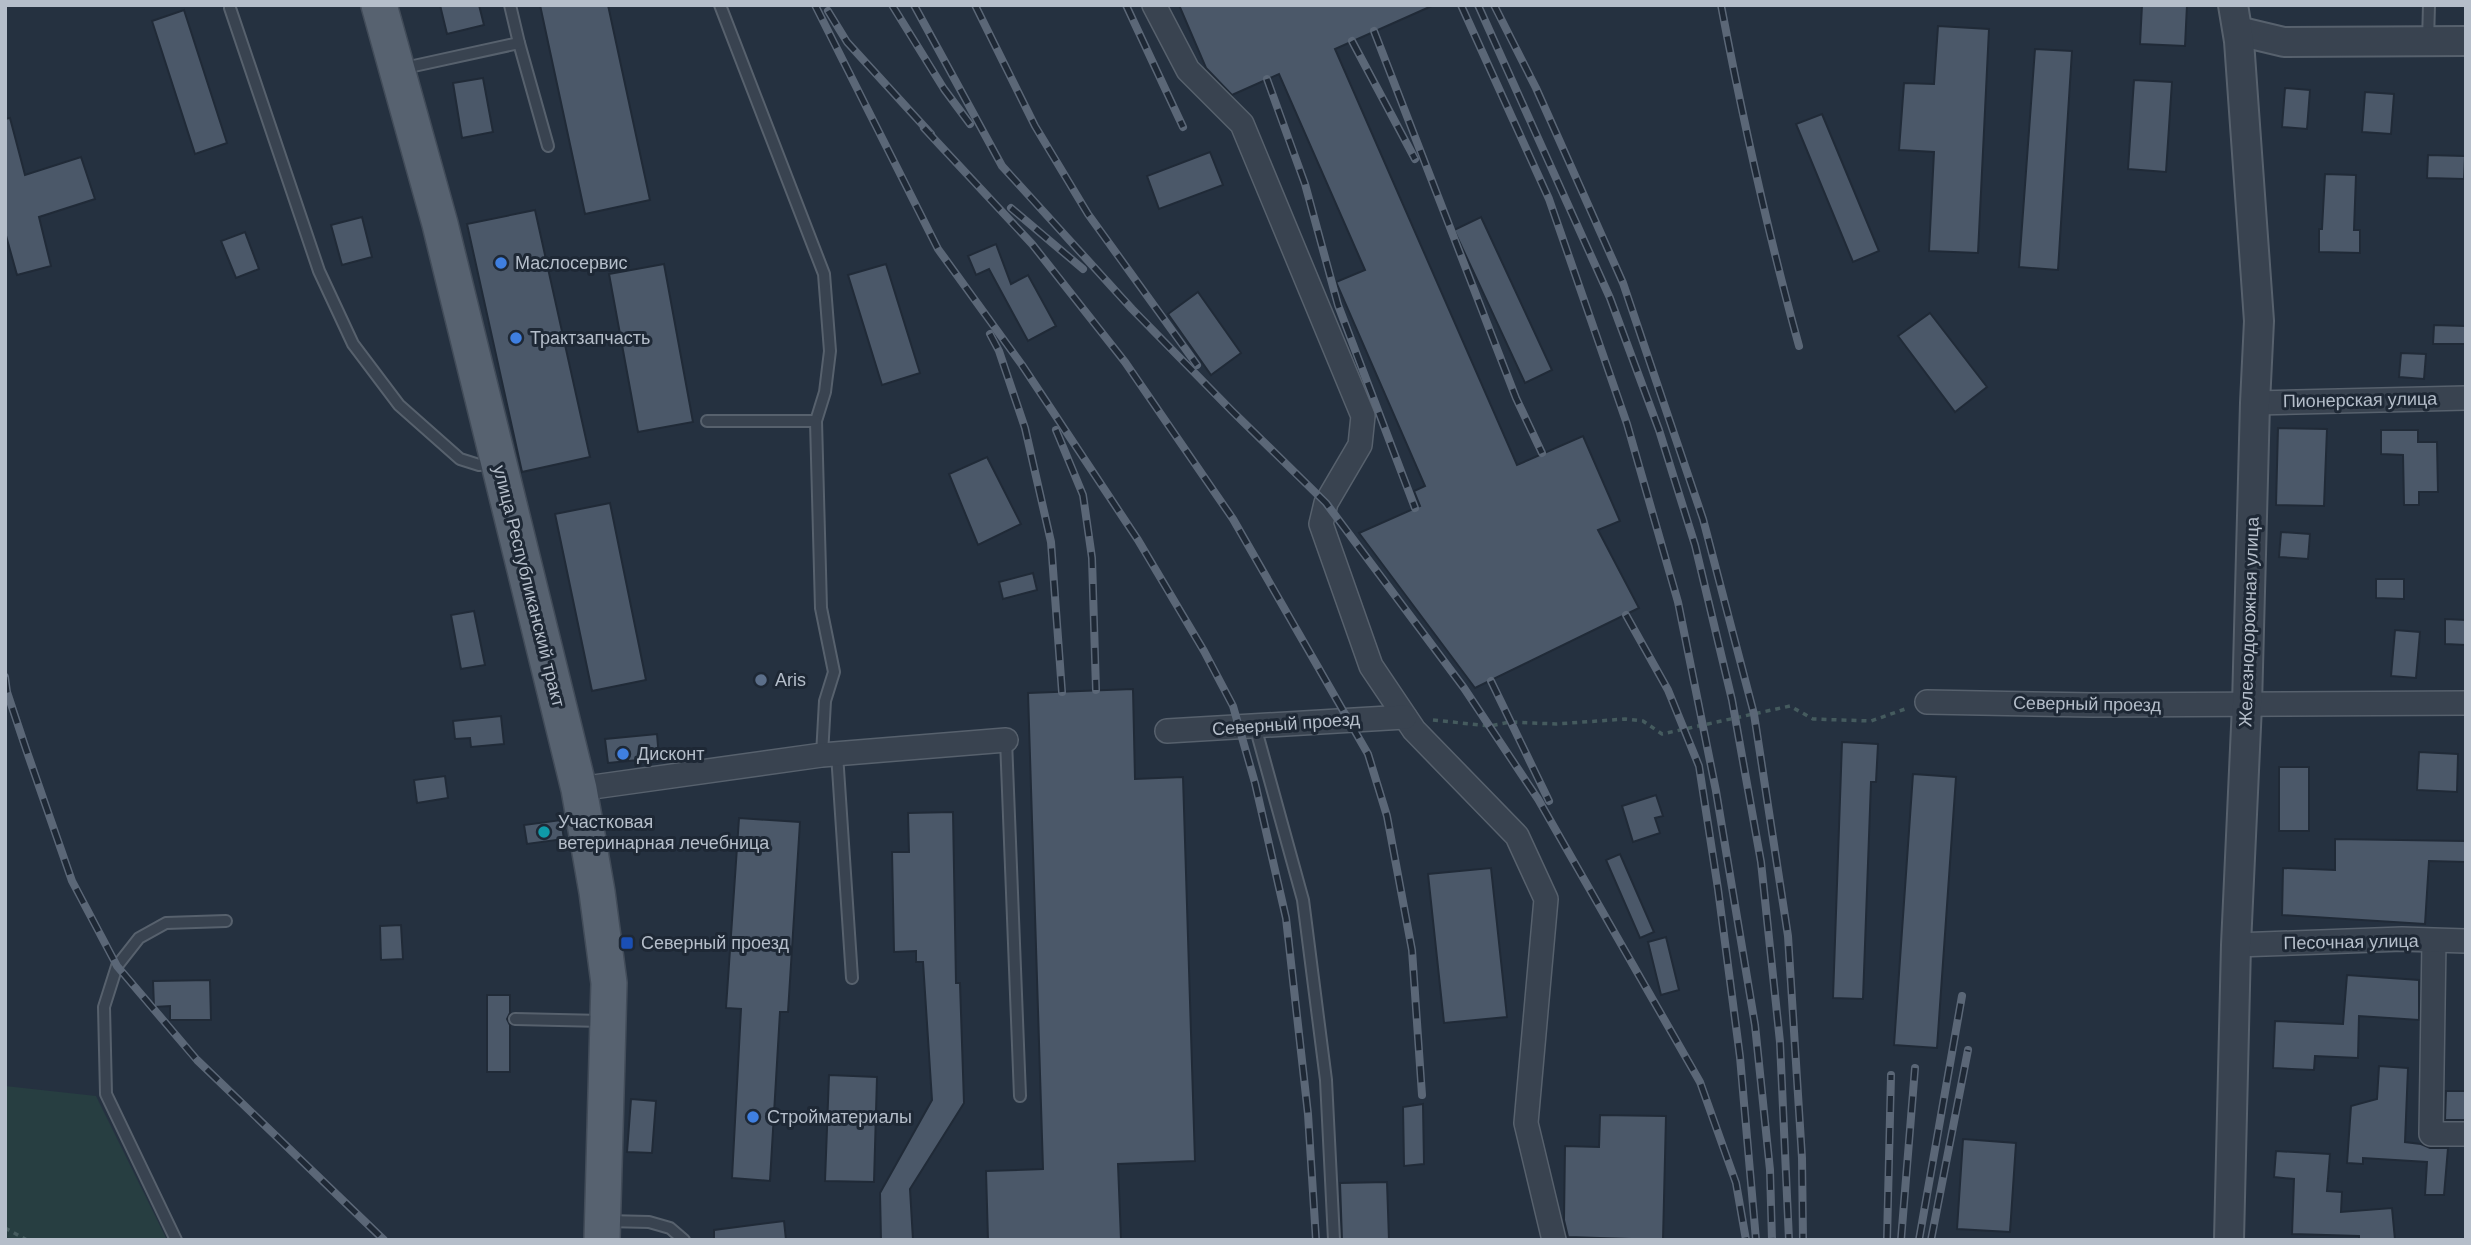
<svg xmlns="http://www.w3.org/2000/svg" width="2471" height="1245" font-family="Helvetica,sans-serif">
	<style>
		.green { fill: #273e41 }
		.building { fill: #4b5869; stroke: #202a37; stroke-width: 2 }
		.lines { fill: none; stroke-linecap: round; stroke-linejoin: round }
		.service-casing { stroke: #57616d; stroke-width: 14 }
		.minor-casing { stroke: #57616d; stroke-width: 26 }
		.tertiary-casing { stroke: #57616d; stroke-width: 32 }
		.primary-casing { stroke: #424c59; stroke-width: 38 }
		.path { stroke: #455b5e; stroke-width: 3.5; stroke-dasharray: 5 5; stroke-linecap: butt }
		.service { stroke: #394350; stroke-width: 10 }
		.minor { stroke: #394350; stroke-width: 23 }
		.tertiary { stroke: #394350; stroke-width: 28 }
		.primary { stroke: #576270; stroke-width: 35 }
		.rail-casing { stroke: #5b6777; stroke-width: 8 }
		.rail { stroke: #1e2835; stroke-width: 5; stroke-dasharray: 16; stroke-linecap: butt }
		.shop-dot { fill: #3f7fe0; stroke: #1e2835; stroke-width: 2.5 }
		.service-dot { fill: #5c6f8a; stroke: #1e2835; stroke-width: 2.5 }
		.culture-dot { fill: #0f9aa8; stroke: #1e2835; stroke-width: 2.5 }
		.transit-dot { fill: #1a4fb4; stroke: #1e2835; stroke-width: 2.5 }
		.labels { text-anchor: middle; stroke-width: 6; stroke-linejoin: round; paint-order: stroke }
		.poi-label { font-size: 18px; fill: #b5beca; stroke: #1e2835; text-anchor: start }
		.street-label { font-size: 18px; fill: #b5beca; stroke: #1e2835 }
	</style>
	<rect width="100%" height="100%" fill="#253140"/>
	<path class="green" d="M5 1086 96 1096 167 1240H5Z"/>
	<g class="building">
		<path d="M440 5H479L484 25 447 34Z"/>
		<path d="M540 5H608L650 200 585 214Z"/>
		<path d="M1179 5H1434L1335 49 1517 465 1583 436 1620 521 1598 530 1639 608 1475 688 1359 533 1420 506 1414 491 1425 486 1336 282 1365 270 1279 74 1232 95 1206 68Z"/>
		<path d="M2142 5H2187L2185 46 2140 44Z"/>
		<path d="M184 10 227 143 195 154 152 21Z"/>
		<path d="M1938 26 1989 29 1978 253 1929 251 1934 152 1899 150 1904 83 1934 84Z"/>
		<path d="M2035 49 2072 51 2058 270 2019 267Z"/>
		<path d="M483 78 493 132 462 138 453 83Z"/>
		<path d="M2134 80 2172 82 2166 172 2128 169Z"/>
		<path d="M2285 88 2310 90 2307 129 2282 127Z"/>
		<path d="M2365 92 2394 94 2391 134 2362 132Z"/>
		<path d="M1822 114 1879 251 1853 262 1796 124Z"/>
		<path d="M10 118 25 175 81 157 95 199 39 217 51 266 17 275 5 232V119Z"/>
		<path d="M1210 152 1223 185 1159 209 1147 176Z"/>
		<path d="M2428 155 2465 156 2464 179 2427 178Z"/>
		<path d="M2325 174 2356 175 2354 230H2360V253L2319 252V229H2322Z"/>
		<path d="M535 210 590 457 522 472 467 224Z"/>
		<path d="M362 217 372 257 342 265 331 225Z"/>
		<path d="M1481 217 1552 370 1525 383 1454 230Z"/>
		<path d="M245 232 259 269 236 278 221 241Z"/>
		<path d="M996 244 1011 284 1028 275 1056 326 1028 341 989 269 976 275 968 256Z"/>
		<path d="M664 264 693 422 638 432 609 274Z"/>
		<path d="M886 264 920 373 882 385 848 275Z"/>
		<path d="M1198 292 1241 353 1211 375 1168 314Z"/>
		<path d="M1930 313 1987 387 1955 412 1898 336Z"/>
		<path d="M2434 325 2466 326V344H2433Z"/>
		<path d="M2401 353 2426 354 2424 379 2399 377Z"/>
		<path d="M2278 428 2327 429 2324 506 2276 505Z"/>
		<path d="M2381 430H2418V442H2437L2438 492H2419V505H2404L2403 455 2381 454Z"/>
		<path d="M987 457 1021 524 978 545 949 474Z"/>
		<path d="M610 503 646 680 592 691 555 514Z"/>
		<path d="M2281 532 2310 534 2308 559 2279 557Z"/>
		<path d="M1033 573 1037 590 1003 599 999 582Z"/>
		<path d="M2376 579H2404V599L2376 598Z"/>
		<path d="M474 611 485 665 461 669 451 615Z"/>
		<path d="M2445 619 2466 620V645L2445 644Z"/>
		<path d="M2395 630 2420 632 2416 678 2391 676Z"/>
		<path d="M1133 689 1135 779 1183 777 1195 1161 1118 1164 1121 1240H988L986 1171 1043 1169 1028 693Z"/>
		<path d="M501 716 504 744 471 747 470 738 455 739 453 721Z"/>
		<path d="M657 734 659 758 608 763 605 739Z"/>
		<path d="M1842 742 1878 744 1876 782H1871L1863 999 1833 998Z"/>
		<path d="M2419 752 2458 754 2457 792 2417 790Z"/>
		<rect x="2279" y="767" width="30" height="64"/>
		<path d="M1913 774 1956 777 1937 1048 1894 1045Z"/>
		<path d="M445 776 448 798 417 803 414 780Z"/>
		<path d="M1656 795 1663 816 1655 818 1660 833 1633 842 1622 806Z"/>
		<path d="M953 812 956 983H960L964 1103 910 1189 913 1240H881L880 1193 932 1100 923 962H916V951L894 952 892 852H909L908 813Z"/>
		<path d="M739 818 800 822 788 1012H780L770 1181 732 1178 741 1009 726 1008Z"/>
		<path d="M561 820 564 839 527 844 524 825Z"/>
		<path d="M2335 839 2466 841V862L2429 861 2425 924 2282 915 2283 868 2335 870Z"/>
		<path d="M1620 854 1654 932 1640 938 1606 860Z"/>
		<path d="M1491 868 1507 1017 1444 1023 1428 874Z"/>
		<path d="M401 925 403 959 381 960 380 926Z"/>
		<path d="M1666 937 1679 990 1661 995 1648 942Z"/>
		<path d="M2347 975 2419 980V1020L2359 1016 2358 1058 2315 1056 2314 1070 2273 1068 2275 1021 2343 1024Z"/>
		<path d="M210 980 211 1020H170V1006L154 1007 153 981Z"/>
		<path d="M487 995H510V1013L507 1019 510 1025V1072H487Z"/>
		<path d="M2379 1066 2408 1068 2405 1142 2421 1144 2430 1148H2448L2444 1195H2425L2427 1162 2363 1158V1164L2347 1163 2351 1106 2377 1099Z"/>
		<path d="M829 1075 877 1077 874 1182 825 1181Z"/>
		<path d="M2446 1091H2466V1120H2445Z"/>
		<path d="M631 1099 656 1101 652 1153 627 1152Z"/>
		<path d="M1423 1104 1424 1164 1404 1166 1403 1107Z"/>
		<path d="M1600 1115 1666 1116 1663 1240 1568 1237 1564 1220 1565 1146 1599 1147Z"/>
		<path d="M1963 1139 2016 1143 2010 1232 1957 1229Z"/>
		<path d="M2276 1151 2330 1154 2327 1191 2342 1192 2341 1212 2392 1208 2395 1240H2359V1236L2292 1234 2294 1179 2274 1177Z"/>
		<path d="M1387 1182 1389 1240H1342L1340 1183Z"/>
		<path d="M784 1221 786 1240H714V1230Z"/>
	</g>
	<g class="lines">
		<g class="service-casing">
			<g id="service">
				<path d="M720 5 824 274 830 351 825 392 816 421"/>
				<path d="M230 8 319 271 353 344 399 405 460 459 479 465 493 464"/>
				<path d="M2428 41 2429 5"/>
				<path d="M519 43 548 146"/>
				<path d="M400 69 519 43 510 5"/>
				<path d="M707 421H816L821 608 834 672 825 701 822 755"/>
				<path d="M1255 726 1303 900 1326 1080 1334 1240"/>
				<path d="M1006 740 1020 1096"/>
				<path d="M837 754 852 978"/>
				<path d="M515 1019 603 1021"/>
				<path d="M606 1221 649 1222 670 1228 684 1240"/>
				<path d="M176 1240 106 1094 104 1007 117 966 139 938 166 923 226 921"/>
			</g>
		</g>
		<g class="minor-casing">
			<g id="minor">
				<path d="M1154 5 1188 70 1242 124 1363 416 1360 445 1326 503 1321 524 1371 666 1414 730 1517 836 1546 899 1526 1123 1554 1240"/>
				<path d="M2255 403 2466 398"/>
				<path d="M1927 702 2093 705 2466 703"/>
				<path d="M1167 731 1405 717"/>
				<path d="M579 789 822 755 1006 740"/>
				<path d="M2434 941 2431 1134H2466"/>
				<path d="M2236 945 2402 939 2466 941"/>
			</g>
		</g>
		<g class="tertiary-casing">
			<g id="tertiary">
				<path d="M2238 31 2284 42 2466 41"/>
				<path d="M2229 1240 2236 945 2247 705 2255 403 2259 321 2239 41 2233 5"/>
			</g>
		</g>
		<g class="primary-casing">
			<path id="primary" d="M379 5 440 224 579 789 597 892 609 983 602 1240"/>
		</g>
		<g class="path">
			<path d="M1433 720 1490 726 1510 722 1556 724 1625 719 1643 721 1662 734 1790 706 1813 719 1871 721 1908 708"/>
			<path d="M5 1228 27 1240"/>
		</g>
		<use href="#service" class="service"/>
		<use href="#minor" class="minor"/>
		<use href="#tertiary" class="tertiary"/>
		<use href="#primary" class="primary"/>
		<g class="rail-casing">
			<g id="rail">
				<path d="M815 5 938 249 1022 365 1138 540 1204 651 1233 706 1255 783 1286 918 1308 1114 1316 1240"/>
				<path d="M892 5 944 89 970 124"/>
				<path d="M914 5 1002 166 1132 309 1232 411 1326 503 1464 688 1538 799 1700 1082 1736 1183 1746 1240"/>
				<path d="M975 5 1035 126 1088 214 1197 365"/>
				<path d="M1126 5 1183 127"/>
				<path d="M1461 5 1549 199 1627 424 1678 602 1716 791 1755 1025 1770 1170 1772 1240"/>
				<path d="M1478 5 1610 298 1659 430 1695 545 1732 700 1761 862 1780 1042 1789 1240"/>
				<path d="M1494 5 1536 88 1623 283 1703 519 1754 714 1788 936 1802 1158 1803 1240"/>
				<path d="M1721 5C1743 120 1768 234 1799 346"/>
				<path d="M828 11 847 42 931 134"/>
				<path d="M1374 31 1516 398 1542 453"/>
				<path d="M1352 41 1415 159"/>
				<path d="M1267 79 1305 184 1338 305 1415 508"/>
				<path d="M924 128 1032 244 1125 362 1233 519 1368 754 1387 816 1412 950 1422 1095"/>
				<path d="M1011 208 1083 269"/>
				<path d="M990 334 999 351 1025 428 1051 542 1062 692"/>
				<path d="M1056 430 1083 495 1092 558 1096 690"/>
				<path d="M1626 615 1668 690 1699 766 1718 889 1740 1057 1756 1240"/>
				<path d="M5 677 7 692 26 749 72 881 117 966 197 1060 384 1240"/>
				<path d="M1491 681 1549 801"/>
				<path d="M1887 1240 1891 1075"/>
				<path d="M1901 1240 1915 1068"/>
				<path d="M1919 1240 1962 996"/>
				<path d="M1931 1240 1968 1050"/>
			</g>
		</g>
		<use href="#rail" class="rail"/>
	</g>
	<g class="shop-dot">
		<circle cx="501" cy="263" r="7"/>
		<circle cx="516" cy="338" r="7"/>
		<circle cx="623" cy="754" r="7"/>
		<circle cx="753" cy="1117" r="7"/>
	</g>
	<circle class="service-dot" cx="761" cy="680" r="7"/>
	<circle class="culture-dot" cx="544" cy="832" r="7"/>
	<rect class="transit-dot" x="620" y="936" width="14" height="14" rx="3.5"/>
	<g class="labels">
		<g class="poi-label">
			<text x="515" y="269">Маслосервис</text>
			<text x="530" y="344">Трактзапчасть</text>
			<text x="775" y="686">Aris</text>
			<text x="637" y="760">Дисконт</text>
			<text x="558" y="828">Участковая<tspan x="558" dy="21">ветеринарная лечебница</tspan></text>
			<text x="641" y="949">Северный проезд</text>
			<text x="767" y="1123">Стройматериалы</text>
		</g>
		<g class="street-label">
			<text transform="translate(2360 400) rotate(-1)" y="6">Пионерская улица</text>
			<text transform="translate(529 586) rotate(76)" y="6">улица Республиканский тракт</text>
			<text transform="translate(2249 622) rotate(-88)" y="6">Железнодорожная улица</text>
			<text transform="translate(2087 704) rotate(1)" y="6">Северный проезд</text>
			<text transform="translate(1286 724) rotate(-4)" y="6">Северный проезд</text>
			<text transform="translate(2351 942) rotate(-1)" y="6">Песочная улица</text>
		</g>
	</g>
	<rect width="2471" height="1245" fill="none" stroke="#b5beca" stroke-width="14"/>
</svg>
